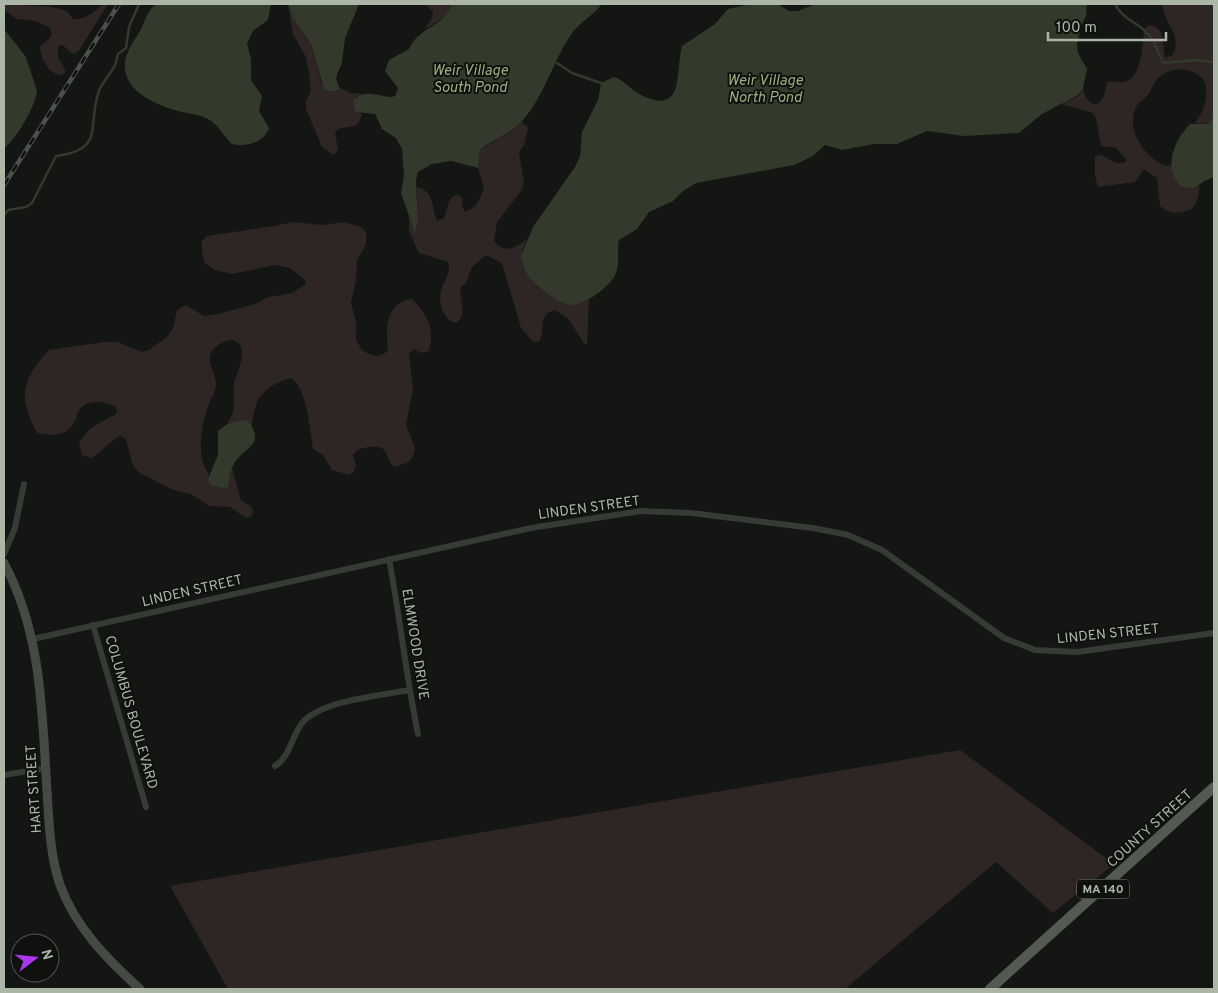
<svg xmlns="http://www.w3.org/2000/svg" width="1218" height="993" font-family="Overpass,sans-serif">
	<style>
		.green { fill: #2e2525 }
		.water { fill: #33392b }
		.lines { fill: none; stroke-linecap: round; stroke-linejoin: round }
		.stream { stroke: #33392b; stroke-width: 2.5 }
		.street { stroke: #363b35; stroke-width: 6 }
		.secondary { stroke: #454b44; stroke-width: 9 }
		.primary { stroke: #545a52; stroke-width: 10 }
		.rail-casing { stroke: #4c524b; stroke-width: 4.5 }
		.rail { stroke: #0f110f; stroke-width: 2.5; stroke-dasharray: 8; stroke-linecap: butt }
		.labels { text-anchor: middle; stroke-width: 4; stroke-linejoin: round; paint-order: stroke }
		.shield { fill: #0f110f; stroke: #7d8479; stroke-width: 1 }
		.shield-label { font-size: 12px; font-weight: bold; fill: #acb6a7 }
		.street-label { font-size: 14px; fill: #acb6a7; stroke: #0f110f }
		.water-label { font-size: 15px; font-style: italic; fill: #9aaf7f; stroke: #0f110f }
	</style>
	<rect width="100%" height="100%" fill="#141614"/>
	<g class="green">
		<path d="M4 4 52 7 67 11 73 19C85 21 94 11 104 4H108L78 52 72 54 63 45 58 46V57L66 72 61 75C49 75 40 57 40 46L49 39 52 34 49 27 35 21 17 19 4 10Z"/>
		<path d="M288 4 293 18 311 44 322 85 332 92 340 90V88L351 93 363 94 356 97V112L362 113C359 130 352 125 338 129L335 133 338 149 334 155 322 147 306 109V101L311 91 309 73 306 57 293 34Z"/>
		<path d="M425 4H451L448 15 424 30 432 18 433 12Z"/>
		<path d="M1162 4H1214V107L1211 121 1208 124 1195 123C1203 113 1209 97 1205 83 1204 79 1199 75 1195 73 1184 66 1164 70 1156 80 1153 84 1152 89 1149 93 1146 99 1138 102 1136 107 1125 130 1145 158 1166 166L1172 164 1173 171 1195 188 1200 186 1197 201 1192 209C1180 214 1170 215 1160 206L1157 178 1144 169 1135 182 1098 187 1095 176V156L1101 155 1116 163H1124L1127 160 1116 148 1101 146 1096 118 1093 113 1061 104 1078 96 1083 88C1084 99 1095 112 1103 98 1105 94 1106 87 1107 82 1115 80 1120 84 1127 81 1142 76 1143 42 1144 29L1149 25C1166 27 1162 44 1165 57L1172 56C1184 36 1164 24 1162 4Z"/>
		<path d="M521 121 528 128 524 145 519 152 524 183 521 191 497 222 494 241C504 255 519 247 529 237 503 277 551 290 579 303L589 299 587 344H584L568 318 555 310C537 314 546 330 539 342H533L521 328 502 263 486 255 472 267 466 283 461 287C458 301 469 314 456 323 448 321 445 316 442 309 434 287 454 276 448 262L419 253 409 231V215L415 232 418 221 417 187C435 192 431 207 437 221L444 218 449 201 453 196 459 195 463 199 462 207 465 212 476 206 484 188 478 168 480 150 511 131Z"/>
		<path d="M293 222 322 225 345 222 363 228 366 233V244L357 261 356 280 351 303 356 322V340L362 350 369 354 376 356 384 354 388 350C385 329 386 302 412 299 428 315 435 329 429 351L421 353 414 349 409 353 413 390 406 424 415 449 412 458 407 463 394 467C383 457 391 445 370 447 362 448 358 448 353 455L356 465 354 472 349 475 332 470 323 455 313 449C310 432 307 387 291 378 264 386 254 398 252 426L249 422 227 424C238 407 232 402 234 384 236 373 252 345 232 340 226 339 217 345 213 350 204 360 217 374 216 386 215 393 211 398 209 404 202 420 195 460 209 473L208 479 229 481 232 468 241 500 251 506 253 511 252 516 246 518 230 507 209 506 191 494 173 490 138 472 132 463 126 439 120 436C109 442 102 451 92 458L82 455 79 444C89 424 100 424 117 413L116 407C106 402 88 398 79 410 77 413 77 418 75 421 67 437 52 436 37 433 18 397 21 380 49 350L104 342H117L142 352 149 350 168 336 173 328 177 310 186 305 204 316 218 314 255 304 269 297 292 293 306 284 305 280 290 268 275 265 232 274 215 270 205 263 202 253V241L207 236 275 226Z"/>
		<path d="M960 750 1114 864 1053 913 996 862 845 989H228L170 886Z"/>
	</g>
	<g class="water">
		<path d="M156 4H271L268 20 253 31 247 44 251 59V80L262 96 259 111 269 128C264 143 246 147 232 144 223 136 219 125 208 119 199 114 188 114 178 111 140 100 106 78 137 36 145 25 145 12 156 4Z"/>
		<path d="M288 4H359L345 38 342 63 337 74 336 79 340 90 332 92 324 89 311 44 293 18Z"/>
		<path d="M451 4H602C593 16 579 22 570 36 552 63 544 98 521 122 509 135 493 139 480 150L478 168 451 161 432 164 418 172 416 180 418 221 415 233 401 193 404 176 402 149 396 138 382 129 375 114 356 112 353 102C362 88 377 96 391 97L395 96 398 88 385 71 389 60 409 49C417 28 449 24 451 4Z"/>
		<path d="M751 4H778L789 11H798L815 4H1087L1086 16 1081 26 1077 45 1078 53 1087 69 1083 88 1078 95 1042 114 1019 133 964 136 927 131 897 144H874L842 150 825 145 813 156 794 165 696 183 683 191 673 201 649 212 637 229 619 240C616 254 622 267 612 280 604 291 583 305 570 305 559 304 532 283 527 274 523 268 522 262 521 256L533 227 575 167 580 156 582 132 598 100 601 83 614 77C624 80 630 89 639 94 686 118 675 71 682 46L715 24 728 9Z"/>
		<path d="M4 29 26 57 37 91C35 107 17 138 4 148Z"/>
		<path d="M1214 107V177L1204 181 1195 188 1182 187C1162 169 1174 140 1190 124H1208L1211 121Z"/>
		<path d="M244 420 249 422C266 447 243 447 234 464 230 471 230 479 228 487L222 488 210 485 208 479 218 455V431L227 424Z"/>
	</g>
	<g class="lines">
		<g class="stream">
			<path d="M1115 4C1122 18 1134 21 1145 31 1155 40 1157 51 1163 63L1195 60 1214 62"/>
			<path d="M557 63 572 73 601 83"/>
			<path d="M4 215 8 210 26 207 32 203 56 156C107 149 86 126 99 91 103 81 111 74 115 65 117 61 117 57 118 54L126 48 129 27 139 4"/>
		</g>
		<g class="street">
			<path d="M4 554 15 528 24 484"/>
			<path d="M389 559C400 617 406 676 418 734"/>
			<path d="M93 625 146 807"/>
			<path d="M33 639 531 528 641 511 691 513 813 528 848 535 882 550 1004 638 1035 650 1077 652 1214 633"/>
			<path d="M275 766C291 756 291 736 303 722 323 700 380 696 409 690"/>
			<path d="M4 775 46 768"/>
		</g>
		<path class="secondary" d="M4 563C42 634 42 713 47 791 49 823 50 855 60 885 76 928 107 959 140 989"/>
		<path class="primary" d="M990 989 1214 787"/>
		<g class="rail-casing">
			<path id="rail" d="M4 185 119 4"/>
		</g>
		<use href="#rail" class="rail"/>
	</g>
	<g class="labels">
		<rect class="shield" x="1077" y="879.5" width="52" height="19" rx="4"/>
		<g class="shield-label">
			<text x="1103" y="893">MA 140</text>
		</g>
		<g class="street-label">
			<text transform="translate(589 507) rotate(-8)" y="5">LINDEN STREET</text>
			<text transform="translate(192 590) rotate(-13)" y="5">LINDEN STREET</text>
			<text transform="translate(1108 633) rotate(-6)" y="5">LINDEN STREET</text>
			<text transform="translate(416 644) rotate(81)" y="5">ELMWOOD DRIVE</text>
			<text transform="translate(132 712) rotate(74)" y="5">COLUMBUS BOULEVARD</text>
			<text transform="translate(33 789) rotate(-94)" y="5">HART STREET</text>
			<text transform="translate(1149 828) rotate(-42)" y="5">COUNTY STREET</text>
		</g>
		<g class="water-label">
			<text x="470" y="75">Weir Village<tspan x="470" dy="17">South Pond</tspan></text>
			<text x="765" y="85">Weir Village<tspan x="765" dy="17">North Pond</tspan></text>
		</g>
	</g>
	<rect width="1218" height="993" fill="none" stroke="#acb6a7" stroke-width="10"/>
	<g transform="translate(35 958) rotate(74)"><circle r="24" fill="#0f110f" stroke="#4e534c"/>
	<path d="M0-4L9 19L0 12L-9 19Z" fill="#aa38ea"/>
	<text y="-8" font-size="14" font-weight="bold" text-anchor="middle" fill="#acb6a7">N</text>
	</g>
	<path d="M1048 32v8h118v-8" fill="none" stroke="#acb6a7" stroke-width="2.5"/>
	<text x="1056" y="32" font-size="15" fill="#acb6a7" stroke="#0f110f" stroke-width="4" paint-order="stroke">100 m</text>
</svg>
